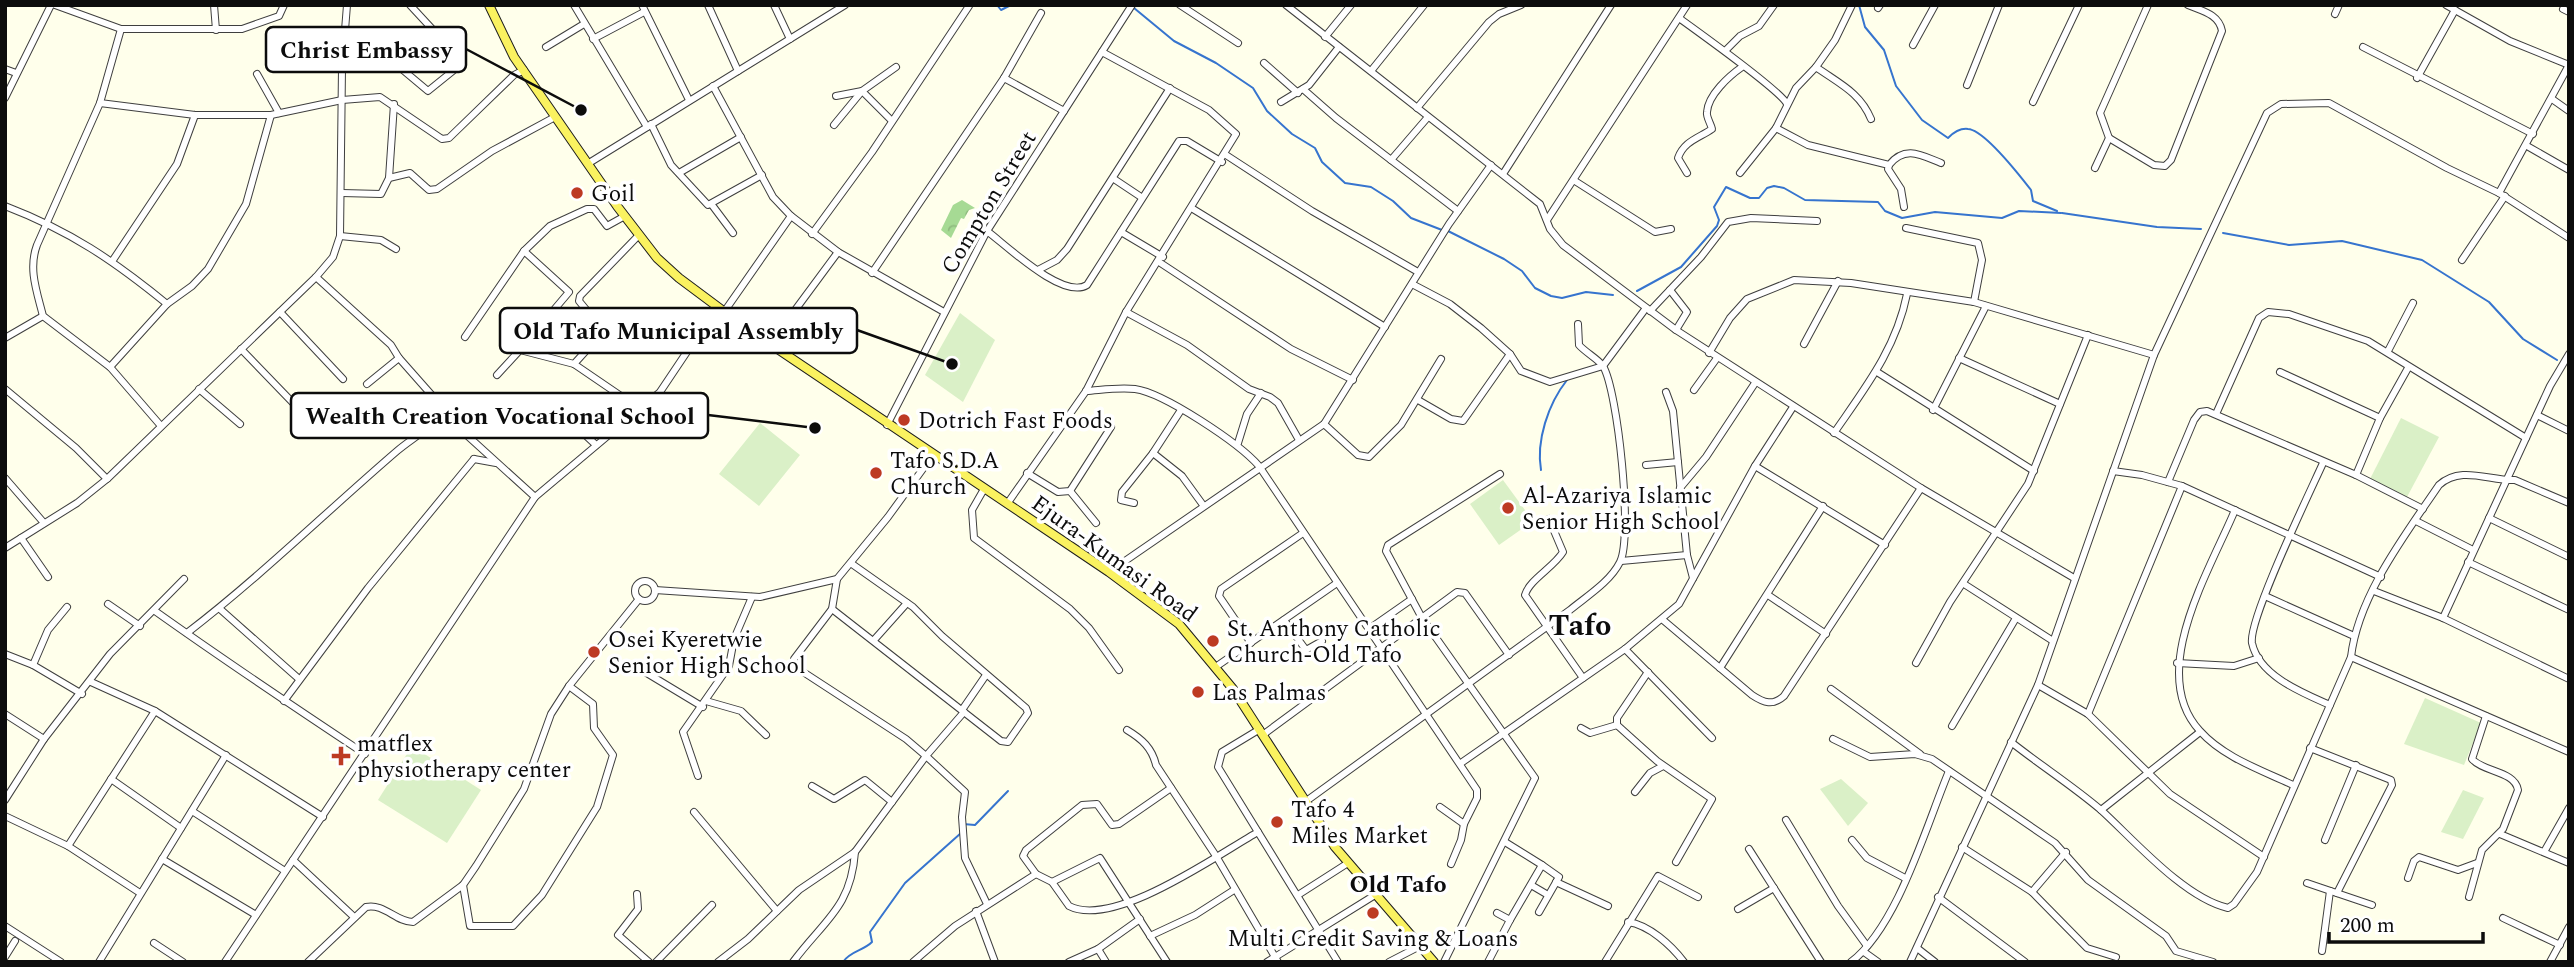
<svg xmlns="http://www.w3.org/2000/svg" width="2574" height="967" font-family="Spectral,serif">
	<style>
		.forest { fill: url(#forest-crowns) }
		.pitch { fill: #daf0c7 }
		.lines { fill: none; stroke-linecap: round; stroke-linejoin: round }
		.stream { stroke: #3674ce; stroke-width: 2 }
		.minor-casing { stroke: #3f3f3f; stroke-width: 8 }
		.major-casing { stroke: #1d1d1d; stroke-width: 10 }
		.minor { stroke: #fff; stroke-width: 6 }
		.major { stroke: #faf260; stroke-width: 8 }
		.poi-dot { fill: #bd3a23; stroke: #fff; stroke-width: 2.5 }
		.labels { text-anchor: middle; stroke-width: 7; stroke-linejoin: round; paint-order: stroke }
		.poi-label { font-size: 23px; fill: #0c0c0c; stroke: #fff; text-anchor: start }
		.street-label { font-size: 23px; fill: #0c0c0c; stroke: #fff }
		.neighbourhood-label { font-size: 24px; font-weight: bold; fill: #0c0c0c; stroke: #fff }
		.district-label { font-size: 30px; font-weight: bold; fill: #0c0c0c; stroke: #fff }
		.leader { fill: none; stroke: #0c0c0c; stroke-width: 2.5 }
		.callout-dot { fill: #0c0c0c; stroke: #fff; stroke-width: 2.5 }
		.callout { fill: #fff; stroke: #0c0c0c; stroke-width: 2.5 }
		.callout-label { font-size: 24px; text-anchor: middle; font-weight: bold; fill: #0c0c0c }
	</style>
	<defs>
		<pattern id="forest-crowns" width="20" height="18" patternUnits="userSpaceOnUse" patternTransform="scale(1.75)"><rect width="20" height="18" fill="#a6da94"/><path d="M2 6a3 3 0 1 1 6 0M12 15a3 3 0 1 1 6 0" fill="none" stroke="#8eba7e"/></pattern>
	</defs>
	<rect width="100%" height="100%" fill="#ffffeb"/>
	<path class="forest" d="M962 200 975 208 969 210 964 219 961 218 951 238 941 230 953 205Z"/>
	<g class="pitch">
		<path d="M960 313 995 340 963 402 925 375Z"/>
		<path d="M2401 418 2439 437 2407 497 2370 479Z"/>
		<path d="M760 423 800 455 759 506 719 474Z"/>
		<path d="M1503 480 1533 521 1499 545 1470 504Z"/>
		<path d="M2425 698 2481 723 2464 765 2404 744Z"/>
		<path d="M412 746 481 790 447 843 378 800Z"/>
		<path d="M1841 779 1868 803 1848 826 1820 789Z"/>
		<path d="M2463 790 2484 798 2463 839 2441 832Z"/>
	</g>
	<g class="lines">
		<g class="stream">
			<path d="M997 5 1001 10 1011 5"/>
			<path d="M1859 5 1865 27 1884 50 1896 86 1922 120 1948 138C1953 133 1960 128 1968 129 1985 130 2020 176 2031 190L2033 201 2057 211"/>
			<path d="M1134 8 1174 41 1216 63 1253 88 1267 111 1292 134 1315 148 1322 162 1345 183 1371 187 1393 201 1411 218 1442 230"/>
			<path d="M2062 213 2157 227 2201 229"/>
			<path d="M1448 231 1504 259 1522 271 1535 288 1551 296 1562 298 1586 292 1613 295"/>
			<path d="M2223 233 2289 245 2342 241 2422 260 2489 302 2523 339 2557 360"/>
			<path d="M1637 291 1681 267 1717 226 1719 220 1714 207 1726 187 1750 198H1759L1767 188 1774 186 1784 188 1805 200 1878 202 1885 211 1902 218 1935 212 2002 218 2019 211 2061 213"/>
			<path d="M1541 470C1536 441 1548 404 1567 380"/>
			<path d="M963 824 975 825 1008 791"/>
			<path d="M843 962C850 951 863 951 872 942L870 932 905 883 961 833"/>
		</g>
		<g class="minor-casing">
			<g id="minor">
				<path d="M55 5 121 29H242L279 16 284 5"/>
				<path d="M214 5 216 30"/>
				<path d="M574 5 647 127"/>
				<path d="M642 5 689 100"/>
				<path d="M708 5 738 71"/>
				<path d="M774 5 790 39"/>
				<path d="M1180 5 1238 43"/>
				<path d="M1286 5 1540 204 1550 229 1563 245 1676 330 1921 488 2074 578"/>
				<path d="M2446 5 2510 41 2569 65"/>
				<path d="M1878 8 1880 5"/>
				<path d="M2563 9 2569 12"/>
				<path d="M2335 14 2339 5"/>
				<path d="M1679 18C1697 31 1781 91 1787 104"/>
				<path d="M121 29 100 103 37 245C28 269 37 292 43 316L110 367 161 426"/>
				<path d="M1325 37 1351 5"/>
				<path d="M593 39 644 12"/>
				<path d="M1913 45 1935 5"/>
				<path d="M546 47 584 24"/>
				<path d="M2363 47 2533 134"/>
				<path d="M1725 51 1740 36 1759 26 1774 5"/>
				<path d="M1264 63 1298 93"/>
				<path d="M1816 67 1835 40 1852 5"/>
				<path d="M342 68 385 55 428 91 459 66V58L410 5"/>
				<path d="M5 69 16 73"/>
				<path d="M1371 71 1424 5"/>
				<path d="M257 74 279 113"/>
				<path d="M1004 78 1064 111"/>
				<path d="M2417 78 2455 10"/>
				<path d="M1967 85 1999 5"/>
				<path d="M713 86 773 197 791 216 838 252 944 312"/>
				<path d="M1303 89 1336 118 1458 211"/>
				<path d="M836 96 862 91 892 121"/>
				<path d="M5 98 51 5"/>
				<path d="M2552 99 2569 111"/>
				<path d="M1281 102 1309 85 1339 47"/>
				<path d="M2033 102 2079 5"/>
				<path d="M100 103 195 115H271L342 100 380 97 442 139 449 138 514 75 524 70"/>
				<path d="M1417 108 1489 22 1499 14 1521 5"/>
				<path d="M651 124 671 165 708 205 762 175"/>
				<path d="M834 125 862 91 896 67"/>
				<path d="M1776 128 1808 145 1889 165C1905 145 1921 155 1941 163"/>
				<path d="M2109 138 2154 165 2165 166 2171 160 2222 31C2219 14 2202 11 2188 5"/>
				<path d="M2527 146 2569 170"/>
				<path d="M1226 155 1312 211 1418 272"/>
				<path d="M1391 160 1428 117"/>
				<path d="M589 163 845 5"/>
				<path d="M1889 165 1888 169 1901 189 1904 207"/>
				<path d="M2095 168 2109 138 2100 113 2148 5"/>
				<path d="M679 173 741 137"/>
				<path d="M1687 173 1678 158C1684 141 1699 138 1712 129 1711 124 1706 117 1707 112 1708 95 1729 76 1742 67"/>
				<path d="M1740 173 1776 128 1796 88 1816 67C1838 83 1860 92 1871 119"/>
				<path d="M1503 174 1611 5"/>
				<path d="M389 178 394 104"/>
				<path d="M1114 179 1141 197"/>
				<path d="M1575 181 1655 232 1671 229"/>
				<path d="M342 193 381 194 389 178 410 173 429 190 437 189 492 151 555 117"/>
				<path d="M2499 193 2569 65"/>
				<path d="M712 205 733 233"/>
				<path d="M5 206C70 231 113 260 167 304"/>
				<path d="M1193 209 1385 327"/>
				<path d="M1547 220 1687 5"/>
				<path d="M1906 228 1978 243 1982 260 1974 302"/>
				<path d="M987 231C1007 246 1063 300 1087 285L1179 141H1187L1222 162"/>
				<path d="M1121 232 1163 257"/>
				<path d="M812 234 872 152 969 6"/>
				<path d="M340 236 381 240 396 249"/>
				<path d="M524 251 550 226 587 209H594L607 226 625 216"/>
				<path d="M113 260 177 164 195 115"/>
				<path d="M2462 260 2505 196"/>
				<path d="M1159 262 1291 349 1353 380"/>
				<path d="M1038 270 1057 260 1067 249 1170 88"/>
				<path d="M872 273 1004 78 1041 13"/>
				<path d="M316 277 391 345 399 358"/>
				<path d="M1412 284 1450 304 1481 328 1510 354 1521 371 1550 382 1603 366 1646 308"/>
				<path d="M1670 290 1687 312 1676 330"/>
				<path d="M1650 311 1701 257 1728 222 1751 218 1817 221"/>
				<path d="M280 312 343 379"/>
				<path d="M724 312 791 216"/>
				<path d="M1126 312 1187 345 1249 389 1270 397 1278 403 1299 440"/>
				<path d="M465 337 524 251 569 292 520 350"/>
				<path d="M5 338 43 316"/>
				<path d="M770 344 838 252"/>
				<path d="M1804 344 1838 281"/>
				<path d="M241 349 296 406"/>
				<path d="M2388 351 2413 303"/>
				<path d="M1709 353 1730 318 1747 299 1794 280 1851 283 1974 302 2154 355"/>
				<path d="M1959 358 2060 404"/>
				<path d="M574 364 602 333V329L579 301 580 296 639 235"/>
				<path d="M110 367 167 304 192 286 208 269 246 204 271 115"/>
				<path d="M1877 372 2034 471"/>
				<path d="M2280 372 2380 418"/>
				<path d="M497 375 520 350 574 364 640 409"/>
				<path d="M5 389 76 448 107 479"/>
				<path d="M199 389 240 424"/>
				<path d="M1694 390 1717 358"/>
				<path d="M1086 391C1101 390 1119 387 1135 389 1164 393 1239 443 1259 466L1477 790V798L1464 824 1440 807"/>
				<path d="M1666 392 1673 411 1687 555 1693 578"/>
				<path d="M547 399 596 445"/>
				<path d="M1418 400 1451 419 1463 421 1510 354"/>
				<path d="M1181 410 1153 453 1182 476 1203 505"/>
				<path d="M1933 410 1986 306"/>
				<path d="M2216 414 2259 318 2268 312 2289 314 2368 341 2526 438"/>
				<path d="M2537 415 2569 431"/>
				<path d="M438 420 449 419 535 497"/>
				<path d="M1324 424 1358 455 1369 457 1401 425 1441 359"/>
				<path d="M887 425 987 231 1132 5"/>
				<path d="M1834 433C1865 388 1896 349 1907 294"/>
				<path d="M1238 443 1247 414 1261 393"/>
				<path d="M474 459 496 463"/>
				<path d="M2323 463C2310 492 2248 620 2252 643 2259 676 2303 693 2330 705"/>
				<path d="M1646 465 1678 462"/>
				<path d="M1755 466 1885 545"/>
				<path d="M2113 471 2142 475 2182 486 2381 577"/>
				<path d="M1027 473 1058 492 1070 491 1111 427"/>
				<path d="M2356 475 2380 418 2408 368"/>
				<path d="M5 478 44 523"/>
				<path d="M2168 482 2194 420 2200 412 2207 411 2356 475 2423 509"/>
				<path d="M1680 488 1706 457 1755 383"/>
				<path d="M984 489 972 510 974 538 1070 609 1089 628 1119 670"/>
				<path d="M1070 491 1096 523"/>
				<path d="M1134 503 1121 500 1122 492 1153 453"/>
				<path d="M1007 504 1086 391 1126 312 1236 134 1209 110 1102 52"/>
				<path d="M2235 510C2210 570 2146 673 2200 731 2223 757 2261 770 2293 785"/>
				<path d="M2489 518 2569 557"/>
				<path d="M1549 519 1563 552C1554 567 1529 580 1525 595L1583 678"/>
				<path d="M2416 521 2473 550"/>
				<path d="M21 538 48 577"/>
				<path d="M5 548 77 503 107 479 316 277 333 257 340 236 342 68 347 5"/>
				<path d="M1621 561 1687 555"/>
				<path d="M2468 562 2569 610"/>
				<path d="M1109 572 1324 424 1449 224 1491 165"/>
				<circle cx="645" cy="591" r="10"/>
				<path d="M1964 584 2053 641"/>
				<path d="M655 590 760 597 837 579 888 517 933 455"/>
				<path d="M2374 591 2443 618 2569 679"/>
				<path d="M1768 595 1826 634"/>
				<path d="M2265 596 2354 636"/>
				<path d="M108 604 140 626"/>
				<path d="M220 609 299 679"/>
				<path d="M832 609 1001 741 1008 742 1028 713 1026 708 942 636 913 607 852 564"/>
				<path d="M155 611C224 660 294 707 365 754"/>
				<path d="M2443 618 2550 386 2569 354"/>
				<path d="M1284 620 1306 650 1322 641"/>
				<path d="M1663 620 1752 695C1764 703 1773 706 1784 696L1921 488"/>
				<path d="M1369 629 1412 599"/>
				<path d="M187 633C260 577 326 512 397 451 412 438 434 427 444 409L399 358 367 384"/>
				<path d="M874 640 907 603"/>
				<path d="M1251 643 1219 596 1221 589 1303 533"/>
				<path d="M1625 649 1712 738"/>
				<path d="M5 654 33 665 82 694"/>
				<path d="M2351 657 2569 752"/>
				<path d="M1916 663 1950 602 2028 484 2088 335"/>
				<path d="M2177 663 2234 666 2259 658"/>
				<path d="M33 665 48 630 67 607"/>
				<path d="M1217 666 1337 583"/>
				<path d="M1720 668 1823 506"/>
				<path d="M640 669 703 707"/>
				<path d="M1648 672 1617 718V725L1657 761 1712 799 1676 862"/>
				<path d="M91 682 155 711 323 817"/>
				<path d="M2038 685 2088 714 2170 794 2264 857"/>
				<path d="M1831 689 1920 754"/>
				<path d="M284 701 368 588 474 459"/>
				<path d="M706 701 741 711 766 735"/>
				<path d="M962 710 986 675"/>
				<path d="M964 712 926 756 965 792 962 817 965 858 987 904"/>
				<path d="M5 714 44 739"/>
				<path d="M2088 714 2182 486"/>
				<path d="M1952 726 2016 618"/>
				<path d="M1581 728 1590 733 1617 725"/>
				<path d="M1260 729 1222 752 1218 767 1338 962"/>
				<path d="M1127 730C1142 739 1152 748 1156 765L1216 856 1278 962"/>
				<path d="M1264 734 1457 592 1465 593 1509 655"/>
				<path d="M1833 739 1870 757 1915 754 1932 759 2055 843 2088 880 2166 936 2176 951 2213 962"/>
				<path d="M2011 742C2040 765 2073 786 2101 810 2133 839 2184 898 2228 908L2234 904 2257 872 2351 657C2358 596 2405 535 2439 485 2461 465 2489 481 2515 480L2569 503"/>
				<path d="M2310 748 2391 780 2392 785 2337 893"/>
				<path d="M1461 763 1625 649 1679 604 1755 466 1793 407"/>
				<path d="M698 776 683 732 729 666 734 639 752 597"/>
				<path d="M111 779 181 828"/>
				<path d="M812 786 834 799 865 780 892 802"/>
				<path d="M1171 788 1119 824 1112 825 1097 804 1082 805 1026 850 1023 856 1036 874 1052 882 1069 906C1114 929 1217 855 1258 832"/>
				<path d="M1635 792 1650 773 1663 766"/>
				<path d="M5 800 44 739 110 654 184 579"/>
				<path d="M1305 802 1570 610C1587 596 1610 582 1620 562 1633 537 1618 391 1603 366 1598 359 1585 352 1579 345L1578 324"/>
				<path d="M2101 810 2200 732"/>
				<path d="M192 811 285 871"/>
				<path d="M694 812 777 911"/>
				<path d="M5 816 68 846 140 893"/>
				<path d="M1786 820 1838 906 1867 946"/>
				<path d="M2500 834 2569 863"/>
				<path d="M1852 840 1867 858 1905 878"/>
				<path d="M2325 840 2356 765"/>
				<path d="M68 846 155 711"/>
				<path d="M1962 847 2032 892 2087 948 2116 957"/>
				<path d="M1749 849 1821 962"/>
				<path d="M2544 852 2569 808"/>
				<path d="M162 859 256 915"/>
				<path d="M293 860 353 916"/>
				<path d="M1451 864 1461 840 1464 824"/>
				<path d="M2408 878 2414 861 2419 857 2458 870 2477 863"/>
				<path d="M1052 882 1100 858 1167 962"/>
				<path d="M1556 882 1608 906"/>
				<path d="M2307 883 2372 905"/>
				<path d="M463 885 470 926H513L542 895 597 807 613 755 594 728 593 704 569 686"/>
				<path d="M1531 885 1548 895"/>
				<path d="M2032 892 2066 852"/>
				<path d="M637 894 638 909 618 935 649 962"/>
				<path d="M1298 895 1348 863"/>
				<path d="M1938 897 2025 962"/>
				<path d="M2469 897 2482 850 2503 829 2518 790C2515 771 2483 772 2472 759L2486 716"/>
				<path d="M1738 909 1774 888"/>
				<path d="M976 911 995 962"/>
				<path d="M1539 912 1559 877 1542 865"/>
				<path d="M1497 913 1510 920 1542 865 1505 842"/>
				<path d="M2503 918 2560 945"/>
				<path d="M1628 922C1649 925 1671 945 1684 962"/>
				<path d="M5 926 61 962"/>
				<path d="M1150 936 1195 915 1234 890"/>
				<path d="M154 943 183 962"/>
				<path d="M1917 948 1935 962"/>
				<path d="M1098 949 1106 962"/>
				<path d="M2322 951 2330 891"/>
				<path d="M1864 952 1878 962"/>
				<path d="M5 957 15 941"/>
				<path d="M99 962 226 755"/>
				<path d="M225 962 535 497 660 392 717 307"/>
				<path d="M308 962 366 907C384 903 396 922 413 922L463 885 476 866 524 789 551 714 569 686 639 599"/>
				<path d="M656 962 712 905"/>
				<path d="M718 962 748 939 799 890 855 852 926 756 906 739 794 666V659L832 609 837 579"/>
				<path d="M793 962C824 920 851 908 855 852"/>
				<path d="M913 962 955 926 1036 874"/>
				<path d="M1069 962 1098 949 1140 919"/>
				<path d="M1267 962 1375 895"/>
				<path d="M1389 962 1420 946"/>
				<path d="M1444 962 1535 778 1422 618 1386 551 1388 545 1500 474"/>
				<path d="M1488 962 1510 920"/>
				<path d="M1605 962 1658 876 1698 897"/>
				<path d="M1851 962C1898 926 1926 826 1949 771"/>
				<path d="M1910 962 2038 685 2154 355 2267 113 2281 104 2329 103 2447 168 2499 193 2569 238"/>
				<path d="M2550 962 2569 927"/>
			</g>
		</g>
		<g class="major-casing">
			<path id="major" d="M489 5 514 57 617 206 657 258 679 278 742 325 1109 572 1179 624 1233 689 1335 847 1434 962"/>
		</g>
		<use href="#minor" class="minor"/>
		<use href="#major" class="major"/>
	</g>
	<g class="poi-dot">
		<circle cx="577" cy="193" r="7"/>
		<circle cx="904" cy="420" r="7"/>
		<circle cx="876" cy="473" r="7"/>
		<circle cx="1508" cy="508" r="7"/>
		<circle cx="1213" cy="641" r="7"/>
		<circle cx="594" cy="652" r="7"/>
		<circle cx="1198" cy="692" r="7"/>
		<path d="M337.5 745.5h7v7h7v7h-7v7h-7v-7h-7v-7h7z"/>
		<circle cx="1277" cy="822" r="7"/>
		<circle cx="1373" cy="913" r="7"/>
	</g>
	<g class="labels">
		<g class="poi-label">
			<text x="591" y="201">Goil</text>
			<text x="918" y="428">Dotrich Fast Foods</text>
			<text x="890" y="468">Tafo S.D.A<tspan x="890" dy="26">Church</tspan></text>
			<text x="1522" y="503">Al-Azariya Islamic<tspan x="1522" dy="26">Senior High School</tspan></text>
			<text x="1227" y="636">St. Anthony Catholic<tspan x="1227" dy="26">Church-Old Tafo</tspan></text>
			<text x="608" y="647">Osei Kyeretwie<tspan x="608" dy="26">Senior High School</tspan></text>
			<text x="1212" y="700">Las Palmas</text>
			<text x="357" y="751">matflex<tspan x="357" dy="26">physiotherapy center</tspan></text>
			<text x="1291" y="817">Tafo 4<tspan x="1291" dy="26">Miles Market</tspan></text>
			<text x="1373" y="946" text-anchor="middle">Multi Credit Saving &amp; Loans</text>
		</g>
		<g class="street-label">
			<text transform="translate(988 202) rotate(-59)" y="8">Compton Street</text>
			<text transform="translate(1115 558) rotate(36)" y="8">Ejura-Kumasi Road</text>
		</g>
		<g class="neighbourhood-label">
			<text x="1398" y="892">Old Tafo</text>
		</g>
		<g class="district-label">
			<text x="1580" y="635">Tafo</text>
		</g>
	</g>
	<path class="leader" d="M581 110L466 49M952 364L857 330M815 428L708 415"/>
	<g class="callout-dot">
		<circle cx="581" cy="110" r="7"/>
		<circle cx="952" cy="364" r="7"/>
		<circle cx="815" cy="428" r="7"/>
	</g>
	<g class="callout">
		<rect x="266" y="27" width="200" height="45" rx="7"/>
		<rect x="500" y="308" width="357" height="45" rx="7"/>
		<rect x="291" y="393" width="417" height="45" rx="7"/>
	</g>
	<g class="callout-label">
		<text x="366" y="58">Christ Embassy</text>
		<text x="678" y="339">Old Tafo Municipal Assembly</text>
		<text x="500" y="424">Wealth Creation Vocational School</text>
	</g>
	<rect width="2574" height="967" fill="none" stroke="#0c0c0c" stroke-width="14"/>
	<path d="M2329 932v10h154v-10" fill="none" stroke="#0c0c0c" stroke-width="3.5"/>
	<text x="2340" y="932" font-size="21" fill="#0c0c0c" stroke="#ffffff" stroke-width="5" paint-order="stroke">200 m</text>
</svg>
